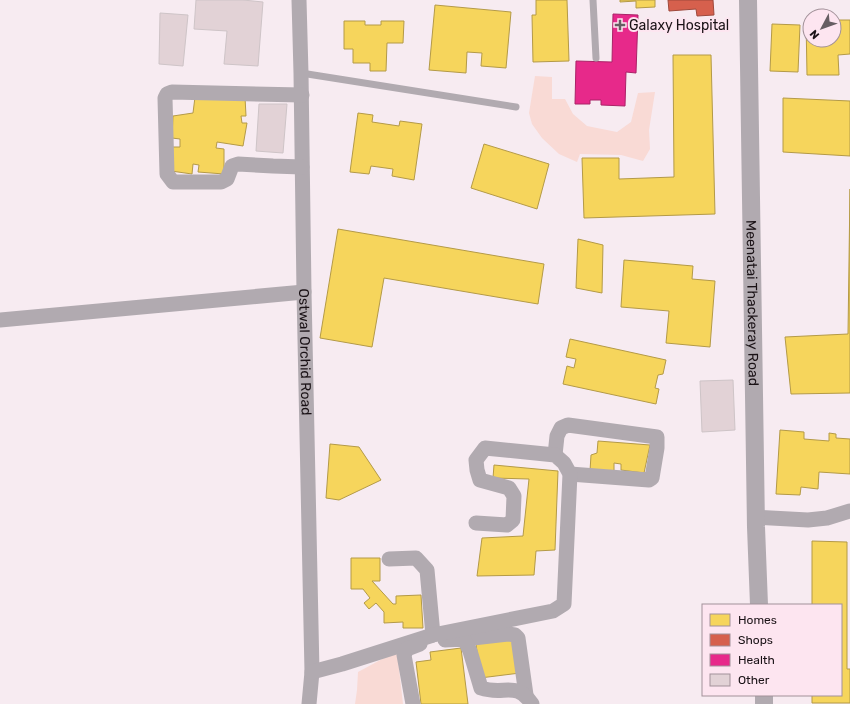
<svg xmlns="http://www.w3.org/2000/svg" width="850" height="704" font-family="Rubik,sans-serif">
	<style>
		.green { fill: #f9dad5 }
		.homes { fill: #f6d55c; stroke: #b49a47 }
		.shops { fill: #d6604d; stroke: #9e493c }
		.health { fill: #e7298a; stroke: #aa2267 }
		.building { fill: #e2d2d6; stroke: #cec4c7 }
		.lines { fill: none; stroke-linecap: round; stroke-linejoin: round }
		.service { stroke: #b1aab0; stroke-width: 7 }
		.minor { stroke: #b1aab0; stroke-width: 15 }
		.tertiary { stroke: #b1aab0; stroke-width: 18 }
		.poi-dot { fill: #675e63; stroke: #fde5f0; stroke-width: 1.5 }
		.labels { text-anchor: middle; stroke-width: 4; stroke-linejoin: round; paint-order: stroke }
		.poi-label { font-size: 14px; fill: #1a1216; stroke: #fde5f0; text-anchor: start }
		.street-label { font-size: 14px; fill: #1a1216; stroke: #fde5f0 }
	</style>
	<rect width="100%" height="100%" fill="#f7ebf1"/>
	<g class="green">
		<path d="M535 76 552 77V99H565L573 114 587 126 617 132 631 122 638 93 655 92 649 130 650 149 643 161 621 155 580 154 577 162 559 154 542 138 532 124 529 113Z"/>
		<path d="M397 651 403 704H355L357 690 358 672Z"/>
	</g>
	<g class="homes">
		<path d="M536 0H567L569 61 533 62 532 15H536Z"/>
		<path d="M620 0H655V7L636 8V1L620 2Z"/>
		<path d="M435 5 511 12 506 68 481 66 482 53 467 52 466 73 429 70Z"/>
		<path d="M806 20H810V40H834V20H850V54L838 55 839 75H807Z"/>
		<path d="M344 21H365V25H381V21H404L403 43H387L386 71H370V63H353V49H344Z"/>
		<path d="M772 24 800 25 798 72 770 71Z"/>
		<path d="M673 55H711L715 214 584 218 582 158H619V179L674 177Z"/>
		<path d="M195 97H245L246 116H241L242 123H247L243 146 217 142 216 148 224 149V174L198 172 199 165 193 164 192 174 171 171 172 147H180V139L172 138 173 116 193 113Z"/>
		<path d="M783 98 850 101V156L783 152Z"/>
		<path d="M358 113 373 115 372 122 399 126 400 121 422 124 414 180 392 176 393 169 371 166 369 174 350 172Z"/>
		<path d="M484 144 549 164 537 209 471 188Z"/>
		<path d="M850 189V393L791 394 785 337 848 334Z"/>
		<path d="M338 229 544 264 538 304 384 278 372 347 320 338Z"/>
		<path d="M578 239 603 245 602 293 576 288Z"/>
		<path d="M624 260 693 266 692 279 715 281 710 347 666 343 669 311 621 307Z"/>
		<path d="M570 339 666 360 663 374 658 375 655 388 659 389 656 404 563 384 567 366 574 368 576 359 566 357Z"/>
		<path d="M780 430 804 432V439L829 441V433L836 434V438L850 439V474L819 472 818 489 801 487 800 495 776 494Z"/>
		<path d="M598 441 650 445 644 473 621 470V464L614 463V472L590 471 591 455 597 453Z"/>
		<path d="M330 444 359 447 381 480 339 500 326 498Z"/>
		<path d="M494 465 558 471 555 550 536 551 534 575 477 576 482 538 523 536 529 479 493 478Z"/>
		<path d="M812 541 847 542V669H850V703H812V695H841V605H812Z"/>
		<path d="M351 558H380V581H372L393 604H396V596L421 595 423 628H403V622L384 623V612L376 603 369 609 364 603 370 598 363 589H351Z"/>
		<path d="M516 639 520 673 480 678 476 644Z"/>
		<path d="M461 648 468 704H421L416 662 431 660 430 652Z"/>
	</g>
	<path class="shops" d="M668 0H713L714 15 697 16 696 9 669 11Z"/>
	<path class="health" d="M613 14 638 15 636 73 626 72 625 106 601 105V100H590V104H575L576 61 612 62Z"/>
	<g class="building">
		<path d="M196 0H243L263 2 258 66 224 64 227 31 194 29Z"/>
		<path d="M160 13 188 15 183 66 159 64Z"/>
		<path d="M259 104H287L283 153 256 151Z"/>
		<path d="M733 380 735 430 702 432 700 381Z"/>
	</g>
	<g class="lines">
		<g class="service">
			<path d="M593 0 596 58"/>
			<path d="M301 73 516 107"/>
		</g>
		<g class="minor">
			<path id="s1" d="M299 0 301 73 304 292 312 672 309 704"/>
			<path d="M302 95 172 92 167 94 165 98 167 174 173 182H221L227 179 232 166 238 164 273 166 302 167"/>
			<path d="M0 320 304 292"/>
			<path d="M555 455 557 436 561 428 568 425 657 437V448L652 478 649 480 570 474"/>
			<path d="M755 517 808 520 827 518 850 511"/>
			<path d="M389 559 416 558 427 570 433 635"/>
			<path d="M464 639 508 634 515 635 518 638 526 695"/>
			<path d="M445 640 464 639 470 651 481 688C504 696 516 680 532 704"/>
			<path d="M312 672 342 664 433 635 553 611 564 604 570 474 564 463 555 455 485 448 476 460 477 470 480 480 509 488 514 496 513 520 507 525 476 523"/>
			<path d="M413 704 404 655 407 649 420 644"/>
		</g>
		<g class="tertiary">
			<path id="s2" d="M748 0 756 527 759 605"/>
			<path d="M764 695V704"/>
		</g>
	</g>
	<path class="poi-dot" d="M618 19h4v4h4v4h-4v4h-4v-4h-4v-4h4z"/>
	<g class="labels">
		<g class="poi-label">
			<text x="629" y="30">Galaxy Hospital</text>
		</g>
		<g class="street-label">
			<text dy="5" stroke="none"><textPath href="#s2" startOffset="303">Meenatai Thackeray Road</textPath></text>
			<text dy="5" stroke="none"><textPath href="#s1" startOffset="352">Ostwal Orchid Road</textPath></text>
		</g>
	</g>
	<rect x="702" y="604" width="140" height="92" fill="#fde5f0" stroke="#a29199"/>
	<rect x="710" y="614" width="20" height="12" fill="#f6d55c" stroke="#a29199"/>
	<text x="738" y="624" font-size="12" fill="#1a1216">Homes</text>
	<rect x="710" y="634" width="20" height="12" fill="#d6604d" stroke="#a29199"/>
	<text x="738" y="644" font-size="12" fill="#1a1216">Shops</text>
	<rect x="710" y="654" width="20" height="12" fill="#e7298a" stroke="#a29199"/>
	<text x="738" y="664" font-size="12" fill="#1a1216">Health</text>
	<rect x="710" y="674" width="20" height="12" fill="#e2d2d6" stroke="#a29199"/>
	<text x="738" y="684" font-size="12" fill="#1a1216">Other</text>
	<g transform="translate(822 28) rotate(229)"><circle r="19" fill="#fde5f0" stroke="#a29199"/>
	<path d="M0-3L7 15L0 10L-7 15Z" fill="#675e63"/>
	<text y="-6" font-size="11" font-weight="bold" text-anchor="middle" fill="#1a1216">N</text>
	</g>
</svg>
